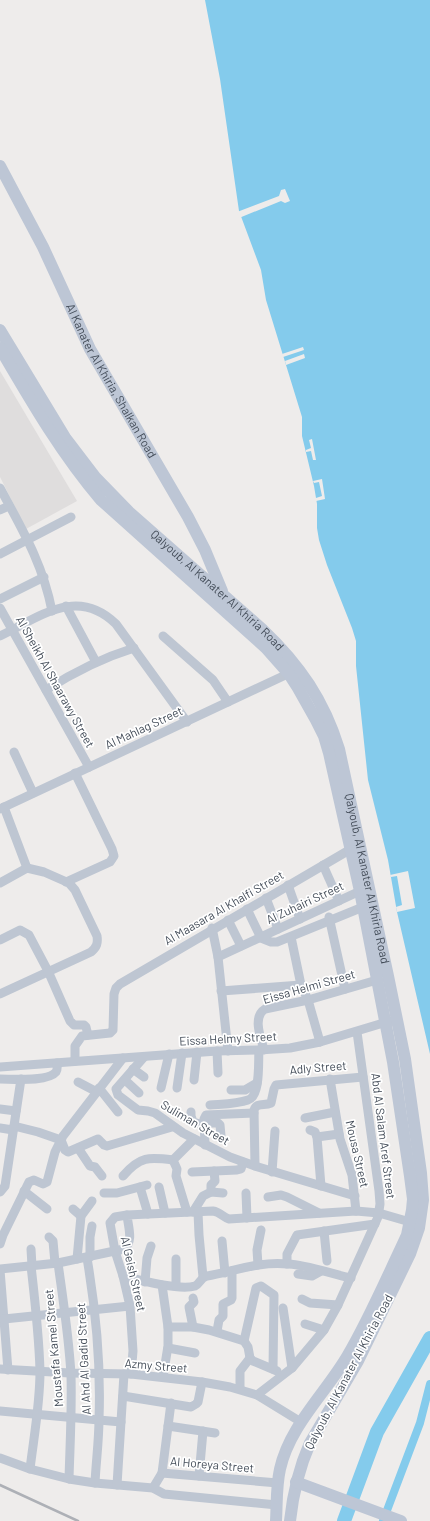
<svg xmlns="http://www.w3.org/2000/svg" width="430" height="1521" font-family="Barlow,sans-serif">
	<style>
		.education { fill: #dfdddd }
		.water { fill: #84cbec }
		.pier { fill: #eeeceb }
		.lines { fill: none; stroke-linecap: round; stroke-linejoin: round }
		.canal { stroke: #84cbec; stroke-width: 8 }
		.river { stroke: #84cbec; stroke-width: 14 }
		.street { stroke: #bec6d2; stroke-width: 9 }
		.secondary { stroke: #bdc6d5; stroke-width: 12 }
		.rail { stroke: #adb0b6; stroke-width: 2.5 }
		.labels { text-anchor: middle; stroke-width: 3.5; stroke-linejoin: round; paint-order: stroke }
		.street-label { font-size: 12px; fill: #444d59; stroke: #fff }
	</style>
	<rect width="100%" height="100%" fill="#eeeceb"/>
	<path class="education" d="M0 371 77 501 26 529 0 477Z"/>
	<path class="water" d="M205 0H430V1054L397 912 388 860 368 780 356 666V641L352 628 327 565 319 540 317 528V504L314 486 302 436V417L266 300 261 270 239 211 220 79Z"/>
	<g class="pier">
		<path d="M285 189 290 201 285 203 281 201 239 218 237 212 279 196 281 190Z"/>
		<path d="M303 347 304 350 283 357 282 354Z"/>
		<path d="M304 354 305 358 286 365 285 361Z"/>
		<path d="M312 439 316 460H313L311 451 306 452V450L311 448 309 440Z"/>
		<path d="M322 479 325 499 316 501V498L322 496 319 482 314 483 313 481Z"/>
		<path d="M408 871 415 908 397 912 396 907 402 905 397 876 391 877 390 875Z"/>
	</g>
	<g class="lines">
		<path class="canal" d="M383 1521 420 1423 430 1384"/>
		<path class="river" d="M344 1521 377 1432 430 1338"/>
		<g class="street">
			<path d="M0 488C22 529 43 564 52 611"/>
			<path d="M0 510 9 506"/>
			<path d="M0 554 71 517"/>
			<path d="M0 599 44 577"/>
			<path d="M66 606 96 662"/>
			<path d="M0 608 89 767"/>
			<path d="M0 636C40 617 77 586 116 624L187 722"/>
			<path d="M163 636 213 680 228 702"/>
			<path d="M46 690C74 672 102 658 134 648"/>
			<path d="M14 752 33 793"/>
			<path d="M4 807 27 868"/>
			<path d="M0 809 294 671"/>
			<path d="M323 865 339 901"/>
			<path d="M66 882 110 862 114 856 112 849 75 773"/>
			<path d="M0 883 27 868 44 872 69 883 75 890 97 936C98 943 97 947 91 952L0 994"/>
			<path d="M288 885 300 919"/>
			<path d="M266 898 278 929"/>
			<path d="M247 909 261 938 271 942H277L363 907"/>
			<path d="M329 917 345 989"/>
			<path d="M228 920 241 946"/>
			<path d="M212 928 218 957 228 1051"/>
			<path d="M291 937 301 985 308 1000 320 1042"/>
			<path d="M0 940 20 930 29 935 48 971 70 1021 74 1025H84L86 1027 88 1035"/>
			<path d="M218 957 360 891"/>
			<path d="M221 991 301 985"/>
			<path d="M264 1050C261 1038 252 1017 265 1009L308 1000 377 980"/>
			<path d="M217 1051 218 1073"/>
			<path d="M144 1057 116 1089 118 1095 138 1110 148 1111 155 1113 183 1133 230 1157 255 1166 355 1196"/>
			<path d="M75 1061V1046L82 1036 110 1033 113 1030 114 994 116 988 120 984 351 849"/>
			<path d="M0 1067 217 1051 259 1050 290 1048 320 1042 390 1021"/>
			<path d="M133 1069 144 1077"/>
			<path d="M0 1079C13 1079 48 1082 56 1072 58 1069 57 1066 57 1063"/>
			<path d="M330 1079 340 1139 352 1175 356 1211"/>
			<path d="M125 1080 139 1093"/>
			<path d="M194 1080 197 1052"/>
			<path d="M78 1082 97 1092"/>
			<path d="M99 1088 118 1112"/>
			<path d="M161 1088 169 1054"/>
			<path d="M177 1088 182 1053"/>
			<path d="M231 1090H245L257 1083"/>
			<path d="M210 1105C222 1104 237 1104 248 1100 261 1096 258 1062 259 1050"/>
			<path d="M0 1109 16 1111"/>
			<path d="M191 1112V1116L193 1122 204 1125"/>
			<path d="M305 1118 335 1112"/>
			<path d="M204 1123H218L220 1125 221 1136"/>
			<path d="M14 1126 38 1132 61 1140 65 1150 68 1152 98 1139 104 1145 107 1146 172 1127"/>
			<path d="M0 1128 13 1130"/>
			<path d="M310 1130 315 1132 317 1137 321 1186"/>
			<path d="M317 1137 339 1134"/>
			<path d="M205 1145 204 1119 206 1115 254 1113"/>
			<path d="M78 1148 90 1166 95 1167 102 1176"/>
			<path d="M255 1166 254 1110C257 1102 264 1106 271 1103L274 1089 276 1085 363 1077"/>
			<path d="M192 1172 237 1170 241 1169 243 1162"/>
			<path d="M272 1172 275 1131"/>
			<path d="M123 1176C140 1156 149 1157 173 1160"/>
			<path d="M140 1187 148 1214"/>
			<path d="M159 1187 165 1213"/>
			<path d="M24 1191 47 1209"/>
			<path d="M0 1192 5 1186 21 1079"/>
			<path d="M211 1192 223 1193"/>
			<path d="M104 1193H117L147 1185"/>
			<path d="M246 1193 247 1218"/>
			<path d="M268 1197 281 1195 287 1197 319 1213"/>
			<path d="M73 1209 81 1216"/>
			<path d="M187 1212 176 1176 177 1169 173 1160 194 1139"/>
			<path d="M193 1212 203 1196 211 1192V1185L215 1181 214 1171"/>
			<path d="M198 1212 199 1235 203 1277"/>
			<path d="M127 1215 115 1217 110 1223 115 1251 123 1276 130 1306 133 1351 131 1374"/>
			<path d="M324 1231 327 1261"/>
			<path d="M49 1237 53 1241 55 1263"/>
			<path d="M222 1241 225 1273"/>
			<path d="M0 1244 3 1235 29 1182 34 1180 43 1184 47 1182 55 1152 63 1136 123 1058"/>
			<path d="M31 1249 32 1266"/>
			<path d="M90 1257V1237L92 1226"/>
			<path d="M87 1258C96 1311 101 1365 99 1419 99 1440 96 1462 95 1483"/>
			<path d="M77 1259 81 1216 92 1201"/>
			<path d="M58 1263C63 1300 69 1337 71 1375 72 1410 70 1444 69 1479"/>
			<path d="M287 1264V1254L297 1235 375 1224"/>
			<path d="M258 1265 257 1250 261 1230"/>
			<path d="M0 1269 58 1263 124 1249C134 1242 128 1226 127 1215L213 1211C220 1212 223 1217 229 1219L356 1211 379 1213 410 1222"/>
			<path d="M0 1270 8 1370"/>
			<path d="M298 1274 312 1276 321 1271"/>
			<path d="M123 1276C139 1280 180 1291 195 1286 200 1284 200 1278 207 1276 234 1271 260 1261 288 1264 308 1265 331 1274 351 1278"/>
			<path d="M145 1282 147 1258 151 1246"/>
			<path d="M162 1285 168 1327V1346L163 1377"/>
			<path d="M176 1286V1259"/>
			<path d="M302 1299 310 1303 338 1305"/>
			<path d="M283 1308 292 1368"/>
			<path d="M4 1319 130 1306"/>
			<path d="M305 1324 324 1330"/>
			<path d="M168 1327H193L209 1330 244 1341 248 1347 250 1358 253 1361 277 1371"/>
			<path d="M193 1327 189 1307 194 1302 193 1298"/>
			<path d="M217 1331 219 1320 223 1316V1304L231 1300 232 1298V1271"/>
			<path d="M244 1341 256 1288 261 1286 274 1295 273 1369"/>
			<path d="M168 1348 195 1353"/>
			<path d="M0 1369 70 1373 131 1374 202 1382 230 1387 257 1395 301 1422"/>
			<path d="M240 1389V1371L250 1358"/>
			<path d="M257 1395 292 1368 324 1330 338 1305 378 1217 380 1204 379 1191 357 1032"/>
			<path d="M123 1396 191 1407 196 1404 198 1402 202 1382"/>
			<path d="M0 1411 121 1422"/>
			<path d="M168 1426 215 1433"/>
			<path d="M0 1458 30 1469 69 1479 95 1483 153 1488 164 1494 277 1505"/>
			<path d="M30 1469C34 1436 40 1404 40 1371 39 1335 35 1301 31 1266"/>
			<path d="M162 1473 278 1483"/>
			<path d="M199 1476 203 1431"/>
			<path d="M117 1485 124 1374"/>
			<path d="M153 1488 162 1473 171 1403"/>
		</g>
		<g class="secondary">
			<path id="s1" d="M0 166 43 247 90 349 188 517 205 550 222 591"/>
			<path id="s2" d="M0 330 66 439 95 477 129 512 263 630C300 665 324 701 339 749L388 976 405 1059 421 1173 423 1200 419 1228 410 1254 358 1361 310 1443C299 1468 293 1493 290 1521"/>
			<path d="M0 348C31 401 61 453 101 500L266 648 289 674 298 688 316 720 324 736 329 753 360 891 393 1062 410 1176 413 1199 412 1210 407 1235 401 1248C384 1284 368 1321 348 1355 326 1393 290 1425 280 1469 276 1487 277 1504 276 1521"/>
			<path d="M296 1482 401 1521"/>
		</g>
		<path class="rail" d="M0 1485 78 1521"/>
	</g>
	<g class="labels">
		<g class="street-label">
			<text dy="4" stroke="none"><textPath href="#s1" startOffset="242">Al Kanater Al Khiria, Shalkan Road</textPath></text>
			<text dy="4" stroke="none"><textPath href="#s2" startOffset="342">Qalyoub, Al Kanater Al Khiria Road</textPath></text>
			<text transform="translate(55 682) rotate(61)" y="4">Al Sheikh Al Shaarawy Street</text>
			<text transform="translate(144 728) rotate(-25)" y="4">Al Mahlag Street</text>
			<text dy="4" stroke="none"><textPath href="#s2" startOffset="678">Qalyoub, Al Kanater Al Khiria Road</textPath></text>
			<text transform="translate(305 903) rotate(-25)" y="4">Al Zuhairi Street</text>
			<text transform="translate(224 908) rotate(-30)" y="4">Al Maasara Al Khalfi Street</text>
			<text transform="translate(309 987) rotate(-16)" y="4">Eissa Helmi Street</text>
			<text transform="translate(228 1039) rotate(-3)" y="4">Eissa Helmy Street</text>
			<text transform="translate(318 1068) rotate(-5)" y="4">Adly Street</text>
			<text transform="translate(195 1123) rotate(30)" y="4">Suliman Street</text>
			<text transform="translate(383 1136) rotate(83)" y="4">Abd Al Salam Aref Street</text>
			<text transform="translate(357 1154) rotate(77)" y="4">Mousa Street</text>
			<text transform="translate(133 1274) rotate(77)" y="4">Al Geish Street</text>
			<text transform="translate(54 1348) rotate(-95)" y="4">Moustafa Kamel Street</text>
			<text transform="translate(84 1359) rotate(-93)" y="4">Al Ahd Al Gadid Street</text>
			<text transform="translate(156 1366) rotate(5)" y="4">Azmy Street</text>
			<text transform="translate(349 1372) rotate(-62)" y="4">Qalyoub, Al Kanater Al Khiria Road</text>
			<text transform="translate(212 1465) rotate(5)" y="4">Al Horeya Street</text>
		</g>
	</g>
</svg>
